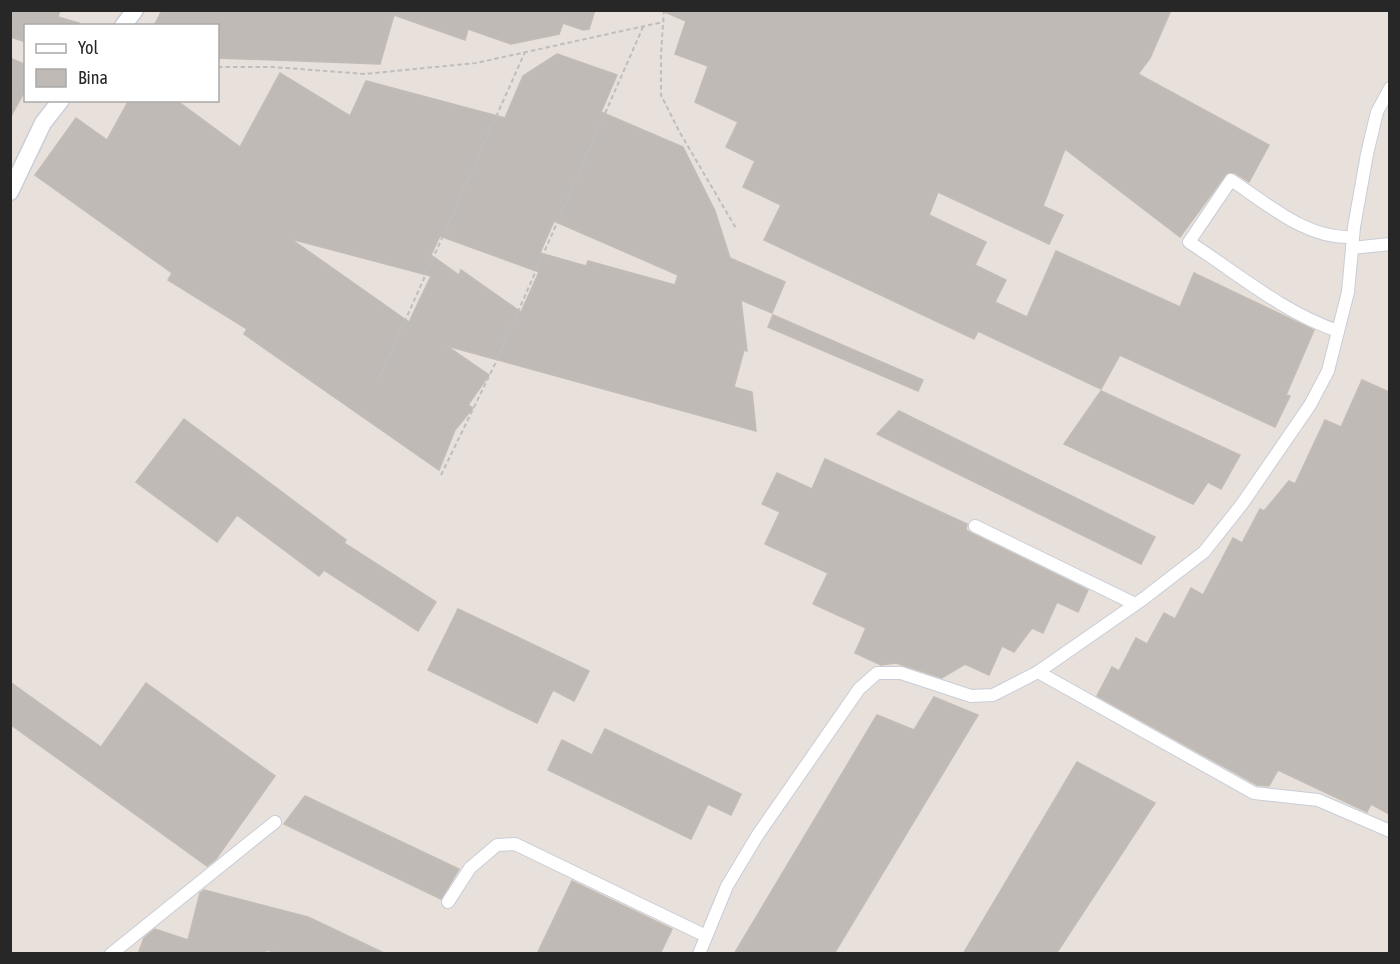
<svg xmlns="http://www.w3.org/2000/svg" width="1400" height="964" font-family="'Asap Condensed',sans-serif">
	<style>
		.building { fill: #c0bab7; stroke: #c3bcb4; stroke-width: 1.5; fill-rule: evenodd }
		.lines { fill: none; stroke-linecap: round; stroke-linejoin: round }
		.minor-casing { stroke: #c8cdd8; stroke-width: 14 }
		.tertiary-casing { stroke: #c8cdd8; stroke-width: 19 }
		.path { stroke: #bebebe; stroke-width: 2; stroke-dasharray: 4.5 3; stroke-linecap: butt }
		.minor { stroke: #fff; stroke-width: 12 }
		.tertiary { stroke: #fff; stroke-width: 16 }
	</style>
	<rect width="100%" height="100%" fill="#e8e0da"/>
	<g class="building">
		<path d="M10 10H60L58 17 79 23 78 26H26V42L10 37Z"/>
		<path d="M162 10H595L589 29 583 30 563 23 559 34 511 44 468 29 465 40 394 15 380 64 218 58V26H154Z"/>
		<path d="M660 10H1171L1150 58 1138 74 1269 145 1249 182 1235 173H1227L1180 237 1065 149 1043 206 1063 215 1049 244 938 192 929 215 986 242 975 265 1006 280 995 302 1027 317 1056 251 1180 307 1194 273 1314 330 1286 395 1290 396 1275 427 1120 355 1101 389 978 331 974 339 764 240 781 205 743 187 755 161 726 147 738 122 695 102 708 66 675 54 686 21Z"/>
		<path d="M557 54 617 75 601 112 683 147 715 211 730 258 785 282 772 313 741 300 747 351 744 350 734 387 752 392 756 431 447 346 489 375 468 405 473 408 455 430 439 470 244 334 247 329 168 280 172 273 35 175 76 118 107 140 129 100H176L240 147 280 73 350 116 366 81 505 118 523 76ZM554 221 678 275 675 285 588 261 586 266 540 253ZM440 236 539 272 521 312 461 270 459 275 431 255ZM291 239 431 276 409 322Z"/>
		<path d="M10 58 26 65V89L10 118Z"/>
		<path d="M773 315 923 380 918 391 768 327Z"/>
		<path d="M1362 380 1389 392V814L1371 804 1367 812 1278 770 1269 786 1257 785 1097 696 1112 667 1119 671 1136 638 1147 644 1164 613 1175 619 1191 588 1203 595 1233 538 1242 543 1260 509 1264 511 1289 481 1295 484 1325 420 1341 427Z"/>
		<path d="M1101 391 1240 455 1221 489 1208 482 1193 504 1064 444Z"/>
		<path d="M899 411 1155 537 1141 564 877 434Z"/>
		<path d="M184 419 346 540 344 543 436 602 418 631 324 570 319 576 237 515 217 542 136 482Z"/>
		<path d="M825 459 967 524 966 530 971 533 1088 590 1078 612 1057 602 1043 633 1032 628 1014 652 1002 646 989 675 965 664 942 678 896 663 881 665 855 653 866 628 813 604 828 573 765 544 780 512 762 504 777 473 812 489Z"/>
		<path d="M458 609 589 671 574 701 553 690 537 723 428 670Z"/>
		<path d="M10 682 101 747 146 683 275 776 216 859 207 866 10 724Z"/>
		<path d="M934 697 978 715 834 954H734L877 715 914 730Z"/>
		<path d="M605 729 741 794 731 815 708 804 691 839 548 770 562 740 592 755Z"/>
		<path d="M1077 762 1155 803 1056 954H963Z"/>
		<path d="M305 796 459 869 441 899 284 824Z"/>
		<path d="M572 881 672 929 660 954H537Z"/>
		<path d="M204 890 308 917 386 954H282L266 950V954H138L144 938 155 929 188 940 200 893Z"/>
	</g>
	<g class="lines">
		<g class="minor-casing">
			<g id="minor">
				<path d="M1352 248 1390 244"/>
				<path d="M1338 331C1284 313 1237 273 1189 242L1231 180C1268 204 1307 240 1353 237"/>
				<path d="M975 526 1135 604"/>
				<path d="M1038 672 1254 793 1318 800 1390 831"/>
				<path d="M448 902 470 868 497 845 515 844 706 936"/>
				<path d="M111 954 275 822"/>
				<path d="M699 954 727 886 757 836 859 689 877 673H901L971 696 993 695 1038 672 1143 599 1204 552 1242 504 1310 405 1328 371 1348 292 1354 227 1367 154 1377 112 1390 88"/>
			</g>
		</g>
		<g class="tertiary-casing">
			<g id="tertiary">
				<path d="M123 26 135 10"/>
				<path d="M10 192 43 123 61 100"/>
			</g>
		</g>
		<g class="path">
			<path d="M664 10 661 54V95L679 131 737 230"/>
			<path d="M218 67H273L365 74 476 63 663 22"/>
			<path d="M380 377 525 52"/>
			<path d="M441 475 495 364 643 27"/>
		</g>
		<use href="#minor" class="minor"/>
		<use href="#tertiary" class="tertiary"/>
	</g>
	<rect width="1400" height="964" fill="none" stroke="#272727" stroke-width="24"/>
	<rect x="24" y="24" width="195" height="78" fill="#ffffff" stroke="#a9a9a9" stroke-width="1.5"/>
	<rect x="36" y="44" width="30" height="9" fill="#ffffff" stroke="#a9a9a9" stroke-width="1.5"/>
	<text x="78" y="54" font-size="18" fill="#272727">Yol</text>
	<rect x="36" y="69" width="30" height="18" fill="#c0bab7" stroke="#a9a9a9" stroke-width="1.5"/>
	<text x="78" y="84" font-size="18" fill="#272727">Bina</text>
</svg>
